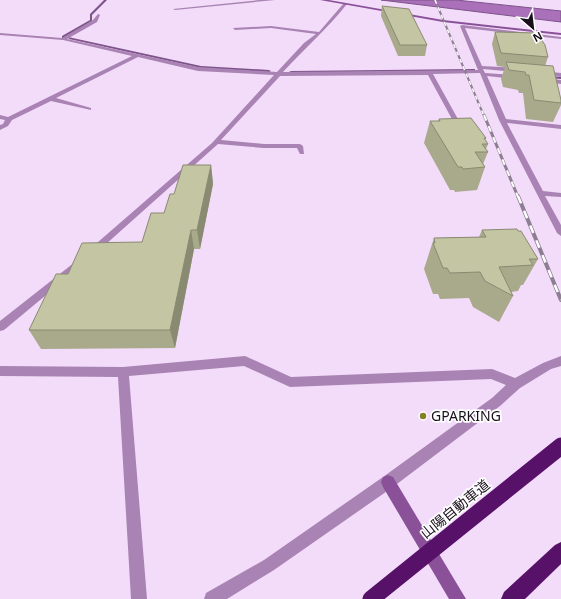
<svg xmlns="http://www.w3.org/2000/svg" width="561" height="599" font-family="'Noto Sans','Noto Sans JP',sans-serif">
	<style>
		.water { fill: #aa70ba; stroke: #7e538a }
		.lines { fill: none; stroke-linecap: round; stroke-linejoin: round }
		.stream { fill: #7e538a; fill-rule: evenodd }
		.street { fill: #a983b3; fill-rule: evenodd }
		.secondary { fill: #8a5199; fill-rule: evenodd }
		.highway { fill: #581168; fill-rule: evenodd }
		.rail-far2-casing { stroke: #8d7e92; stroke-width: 2 }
		.rail-far1-casing { stroke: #8d7e92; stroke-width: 3 }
		.rail-casing { stroke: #8d7e92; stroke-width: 4 }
		.rail-far2 { stroke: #fff; stroke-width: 1.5; stroke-dasharray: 4; stroke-linecap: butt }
		.rail-far1 { stroke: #fff; stroke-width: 2; stroke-dasharray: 6; stroke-linecap: butt }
		.rail { stroke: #fff; stroke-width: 2.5; stroke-dasharray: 8; stroke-linecap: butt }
		.highway-bridge { stroke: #581168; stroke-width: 17 }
		.wall { fill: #a9a98c }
		.shaded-wall { fill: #898a72 }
		.building { fill: #c4c5a3; stroke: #898a72 }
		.poi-dot { fill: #828129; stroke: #fff; stroke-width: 1.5 }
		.labels { text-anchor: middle; stroke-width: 3.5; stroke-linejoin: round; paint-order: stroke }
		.near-poi-label { font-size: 14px; fill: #170f19; stroke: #fff; text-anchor: start }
		.near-street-label { font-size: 14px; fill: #170f19; stroke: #fff }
	</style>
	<rect width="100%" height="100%" fill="#f2dcf9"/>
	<path class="water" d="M381 0H456L561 11V22Z"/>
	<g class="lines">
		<g class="stream">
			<path d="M104 0H107L92 15V21L64 38H62V36L90 20V14Z"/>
			<path d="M68 37 201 66 269 70 271 71 269 72 201 68 69 39Z"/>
			<path d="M474 69H475V71L291 73 289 72 291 71Z"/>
			<path d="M546 76 561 77V79L547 78H546Z"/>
		</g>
		<g class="street">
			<path d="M260 0H275L175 10 173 9Z"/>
			<path d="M344 3 347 4C327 29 304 49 283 72L478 70 460 26 462 25 561 37V39L465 28 482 66 517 68 520 70 517 72 483 69 485 73 515 75 518 77 515 79 487 76 506 119 561 125V129L507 123 543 191 561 193V197L545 196 561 225V236L557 233 499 120 480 73 433 74 459 121 456 123 453 121 428 75 280 76 221 140 264 144H300L303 146 304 154H300L297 148H264L218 144 96 253 93 254 88 251 90 249 212 143 274 75 198 71 138 57 56 98 91 108V110L51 101 12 120 8 126 0 130V125L3 124 5 120 0 119V115L8 117 132 56 63 40 0 35V33L62 38 93 20 98 14 100 15 97 22 67 39 198 67 277 72 304 43 316 34 271 28 235 30 233 28 271 26 319 32Z"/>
			<path d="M542 71 561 73V77L540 74V72Z"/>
			<path d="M543 78 561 80V84L541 81V79Z"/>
			<path d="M78 261 81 262 83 264 81 266 4 330 0 331V321L75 262Z"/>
			<path d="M245 356 291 377 492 369 515 378 543 363 561 356V366L551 369 520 388 500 406 393 487 274 570 227 599H204L206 593 264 560 383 477 492 398 506 385 491 379 290 387 244 366 129 376 147 599H131L118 377 0 376V366L123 367Z"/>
		</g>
		<g class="secondary">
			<path d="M320 0H329L443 20 561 33V35L443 22Z"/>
			<path d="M388 475 393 477 466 599H449L383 487 381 482 383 477Z"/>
		</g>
		<path class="highway" d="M561 542V564L525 599H501L504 592 555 545Z"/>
		<g class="rail-far2-casing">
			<path id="rail-far2" d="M435 0 484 116"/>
		</g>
		<g class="rail-far1-casing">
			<path id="rail-far1" d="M484 115 518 197"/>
		</g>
		<g class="rail-casing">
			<path id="rail" d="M518 196 561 300"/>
		</g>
		<use href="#rail-far2" class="rail-far2"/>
		<use href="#rail-far1" class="rail-far1"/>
		<use href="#rail" class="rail"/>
		<path class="highway-bridge" d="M371 599 561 446"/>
	</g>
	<g class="wall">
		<path d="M382 6 427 45 425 56H398L381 16Z"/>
		<path d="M495 32 548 57 545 66 561 100V105L553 122 526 119 523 93H519L518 90 503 87 501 79 505 67 497 66 492 44Z"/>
		<path d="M439 119 486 138 485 141 488 144 486 149 488 152 483 164 485 167 477 190 455 192 454 190H450L424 143 430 121H438Z"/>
		<path d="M211 165 213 184 200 249H194L175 348 41 349 29 330 68 274 142 242 164 213 174 194Z"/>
		<path d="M482 230 538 259 523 285H521L518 291 511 292 513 296 499 322 473 307 469 298 440 299 438 294H433L424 269 434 238 479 237Z"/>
	</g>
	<g class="shaded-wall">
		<path d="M211 165 213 184 200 249 197 230Z"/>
		<path d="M191 230 194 249 175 348 170 330Z"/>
	</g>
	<g class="building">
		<path d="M382 6 409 9 427 45H400Z"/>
		<path d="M495 32 537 33 545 45 548 57 501 53Z"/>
		<path d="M506 62 553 66 561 100V103L534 100 529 75H526L525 72 509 70Z"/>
		<path d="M471 118 486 138H484L488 144H482L488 152H475L485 167 463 169 462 167H458L430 121H440L439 119Z"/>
		<path d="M183 165H211L197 230H191L170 330H29L56 274H68L82 243 142 242 151 213H164L170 194H174Z"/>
		<path d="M517 229 518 231H521L538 259H529L533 265 499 267 513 296 485 281 480 272 450 273 447 268H443L433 243H435L434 238 486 237 482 230Z"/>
	</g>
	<circle class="poi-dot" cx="423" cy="416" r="4"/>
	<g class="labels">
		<g class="near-poi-label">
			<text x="431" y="421">GPARKING</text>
		</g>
		<g class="near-street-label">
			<text transform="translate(455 509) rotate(-39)" y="5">山陽自動車道</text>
		</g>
	</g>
	<g transform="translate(533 28) rotate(152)" stroke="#ffffff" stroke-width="3" paint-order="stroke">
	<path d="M0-3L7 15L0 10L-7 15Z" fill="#170f19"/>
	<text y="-6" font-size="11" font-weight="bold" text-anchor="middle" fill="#170f19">N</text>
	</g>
</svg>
